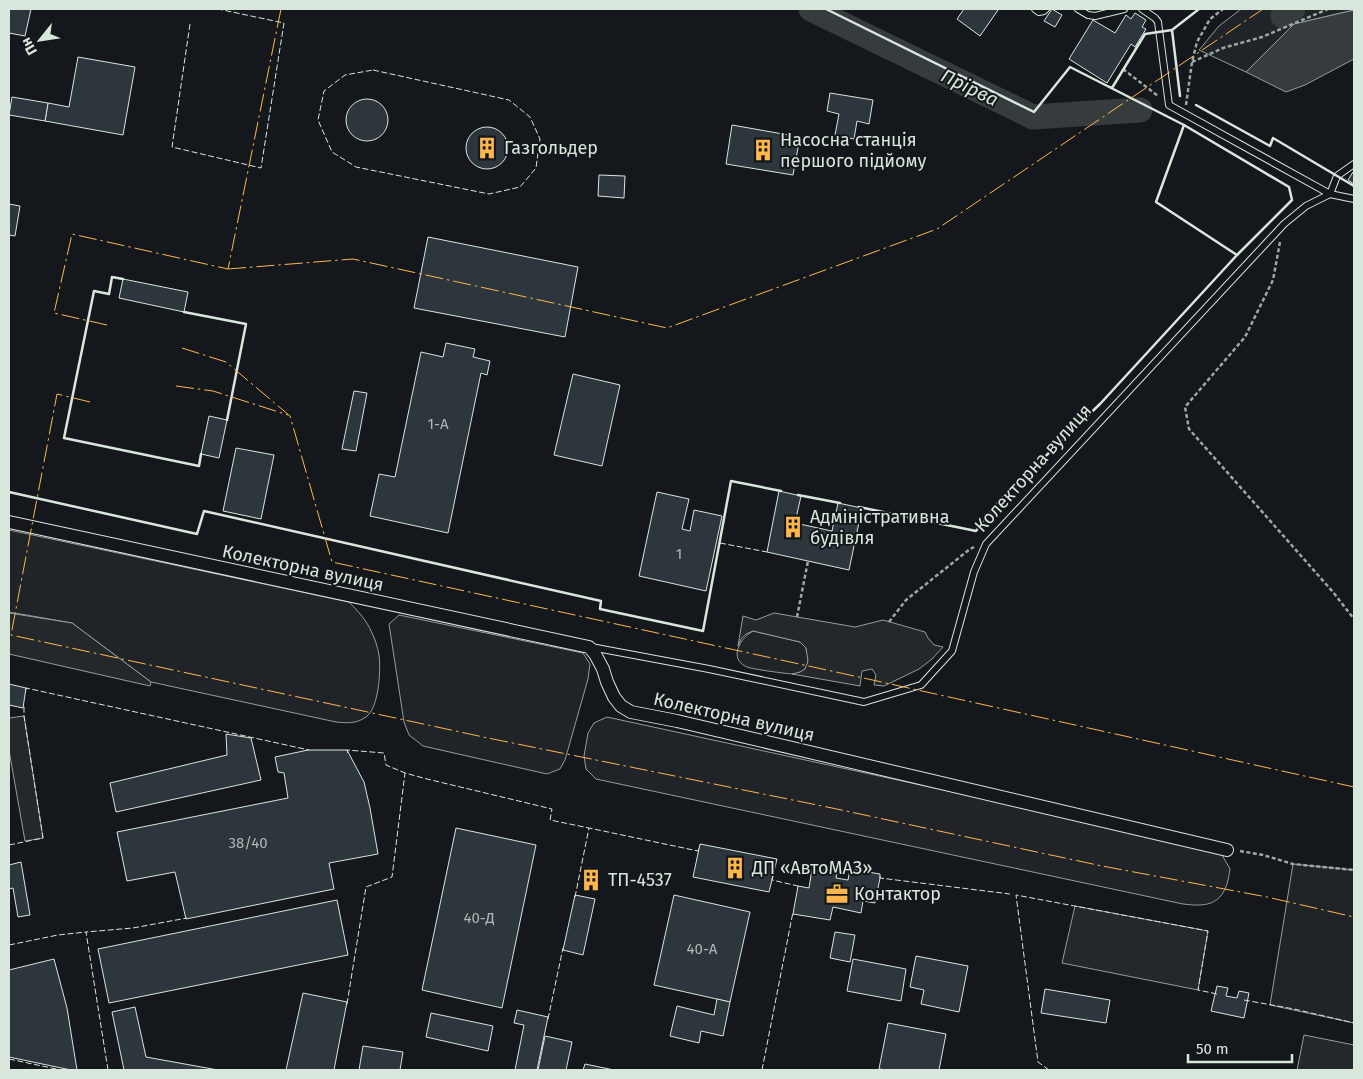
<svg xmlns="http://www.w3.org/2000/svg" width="1363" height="1079" font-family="'Fira Sans',sans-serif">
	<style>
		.green { fill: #202428; stroke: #939e99 }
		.parking { fill: #24282b; stroke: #939e99 }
		.water { fill: #363b3e; stroke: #939e99 }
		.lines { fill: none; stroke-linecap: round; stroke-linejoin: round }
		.river { stroke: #363b3e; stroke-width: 25 }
		.building { fill: #2c363c; stroke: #d8e6dc }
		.service-casing { stroke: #d8e6dc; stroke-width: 8 }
		.minor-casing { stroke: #d8e6dc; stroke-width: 14 }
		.path { stroke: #9da8a2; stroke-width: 2.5; stroke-dasharray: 4 2.5; stroke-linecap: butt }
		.service { stroke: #14181c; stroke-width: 6 }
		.minor { stroke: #14181c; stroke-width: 12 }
		.fence { stroke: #d8e6dc; stroke-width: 1; stroke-dasharray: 6 2.5; stroke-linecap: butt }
		.wall { stroke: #d8e6dc; stroke-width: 2.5 }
		.power { stroke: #ffb74d; stroke-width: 1; stroke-dasharray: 18 4 2.5 4; stroke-linecap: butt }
		.labels { text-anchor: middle; stroke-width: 4; stroke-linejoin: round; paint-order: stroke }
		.number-label { font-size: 15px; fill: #adbab4 }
		.poi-label { font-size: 18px; fill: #d8e6dc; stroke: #14181c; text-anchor: start }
		.street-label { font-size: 18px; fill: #d8e6dc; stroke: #14181c }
		.water-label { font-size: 19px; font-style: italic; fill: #d8e6dc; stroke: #14181c }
	</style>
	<rect width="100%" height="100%" fill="#14181c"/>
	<g class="green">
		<path d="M1241 9H1354V10L1294 24 1246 72 1199 50 1219 26Z"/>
		<path d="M9 530 349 602C358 611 367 621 372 633 375 639 378 648 379 655 381 670 379 708 366 717 356 724 347 723 336 722L151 682 72 623 9 612Z"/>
		<path d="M399 615 583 653 590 664 588 679 565 760 560 769 547 774 423 746 409 735 404 722 389 624Z"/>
		<path d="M753 631 800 642 806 648C808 655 810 664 804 670 801 672 797 674 793 674 788 674 751 669 747 667 728 659 740 638 753 631Z"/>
		<path d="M607 717 1193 844 1222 855 1230 869C1229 875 1228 883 1225 889 1217 907 1200 906 1183 904L596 779 586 769 584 756 588 733 594 723Z"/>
		<path d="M1293 864 1354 870V1023L1270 1005Z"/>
	</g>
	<g class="parking">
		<path d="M9 613 72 623 151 682 150 686 9 654Z"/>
		<path d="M774 613 855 627 883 620 925 632 928 638 934 645 943 647 932 659 919 669 884 686 874 685 876 675 872 669 862 671 860 686 792 674 800 672 805 669 808 661 806 648 800 642 753 631 746 634 741 639 738 646 743 616 756 620Z"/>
		<path d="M24 716 43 838 25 841 9 750V718Z"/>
		<path d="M1075 906 1208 931 1198 990 1062 963Z"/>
		<path d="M1304 1035 1354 1045V1070H1297Z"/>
	</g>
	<path class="water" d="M1354 10V59L1305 85 1286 92 1246 72 1294 24Z"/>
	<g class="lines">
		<g class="river">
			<path d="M811 9 1033 117 1140 110"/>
			<path d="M1283 16 1293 9"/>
		</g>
	</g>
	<g class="building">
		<path d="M9 9H31L25 36 9 33Z"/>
		<path d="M964 9H996L998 10 980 36 957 19Z"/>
		<path d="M1052 9 1062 15 1055 27 1044 21Z"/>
		<path d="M1135 13 1146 20 1142 27 1146 29 1135 47 1131 44 1107 83 1069 59 1093 20 1115 33 1126 15 1131 19Z"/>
		<path d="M78 57 135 67 123 135 45 121 48 103 69 107Z"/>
		<path d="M830 93 873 100 869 124 857 121 854 139 835 135 839 114 827 111Z"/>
		<path d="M12 97 48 103 45 121 9 115Z"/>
		<circle cx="367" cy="120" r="21"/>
		<path d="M732 125 800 137 793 175 726 164Z"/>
		<circle cx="487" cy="148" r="21"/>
		<path d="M1353 172 1354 173V184L1348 180Z"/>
		<path d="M599 175 625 176 624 198 598 196Z"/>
		<path d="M9 204 20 206 15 236 9 235Z"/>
		<path d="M428 237 578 267 565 337 414 308Z"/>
		<path d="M123 279 188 292 184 312 119 298Z"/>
		<path d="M446 343 475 349 473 357 490 361 487 375 481 373 448 533 370 516 379 474 395 477 421 352 443 357Z"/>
		<path d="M573 374 620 385 602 466 554 455Z"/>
		<path d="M354 391 367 393 356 451 342 449Z"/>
		<path d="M209 416 227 420 219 458 201 454Z"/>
		<path d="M236 448 274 455 261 519 223 511Z"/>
		<path d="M779 491 801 496 795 523 832 531 838 503 862 508 849 570 767 552Z"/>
		<path d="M657 492 689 499 682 529 690 531 694 510 722 516 706 591 639 576Z"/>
		<path d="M9 684 26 688 23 708 9 705Z"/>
		<path d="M226 734 251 738 261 780 116 812 110 783 227 755Z"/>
		<path d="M308 750H347L364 782 370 808 378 854 329 863 334 889 186 919 175 872 127 881 117 832 288 798 284 773 278 772 275 757Z"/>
		<path d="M456 828 536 845 502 1008 422 990Z"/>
		<path d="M700 844 777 859 769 892 693 877Z"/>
		<path d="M21 862 30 915 18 917 13 888 9 889V865Z"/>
		<path d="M589 868 598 870 594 891 584 889Z"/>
		<path d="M812 869 837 873 836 878 848 880 850 869 880 874V878L875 903 863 901 861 913 833 907 830 920 793 914 798 886 809 888Z"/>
		<path d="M575 895 595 899 583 955 563 950Z"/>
		<path d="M674 895 750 912 730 1002 654 985Z"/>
		<path d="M337 900 348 955 109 1003 98 949Z"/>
		<path d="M835 932 855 935 850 962 830 958Z"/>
		<path d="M916 956 968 966 959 1012 921 1004 924 990 910 987Z"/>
		<path d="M54 959 67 1008 77 1070H71L9 1057V970Z"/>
		<path d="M853 959 906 969 901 1001 847 991Z"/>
		<path d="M1217 986 1228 988 1226 996 1237 998 1239 991 1249 993 1244 1018 1211 1011Z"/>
		<path d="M1045 989 1110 1000 1106 1023 1041 1013Z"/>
		<path d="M303 993 347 1002 334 1070H286Z"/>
		<path d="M717 999 730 1002 723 1036 701 1031 699 1043 670 1036 677 1006 714 1015Z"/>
		<path d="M135 1007 146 1057 218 1070H124L112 1012Z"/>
		<path d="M517 1010 548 1017 537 1070H515L524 1025 514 1023Z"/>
		<path d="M431 1013 493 1026 488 1051 426 1037Z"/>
		<path d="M888 1023 946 1034 939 1070H888L879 1069Z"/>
		<path d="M545 1036 572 1042 566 1070H538Z"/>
		<path d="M363 1046 403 1052 400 1070H359Z"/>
		<path d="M585 1064 614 1070H583Z"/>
	</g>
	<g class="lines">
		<g class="service-casing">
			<g id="service">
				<path d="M1035 9 1039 12 1044 11 1046 9"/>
				<path d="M1078 9 1088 15 1095 16 1124 9"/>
				<path d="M1142 9 1155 18 1158 22 1169 105 1330 194 1354 199"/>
				<path d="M1330 194 1337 176 1354 164"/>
				<path d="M591 647 709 669 864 702 921 685 952 651 974 572 986 544 1284 224 1306 206 1330 194"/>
			</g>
		</g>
		<g class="minor-casing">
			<path id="minor" d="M9 522 589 647 595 654 603 669 607 682 614 697 621 706 631 712 677 721 1227 850"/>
		</g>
		<g class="path">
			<path d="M1192 62 1223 48 1262 37 1328 9"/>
			<path d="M1123 69 1158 96"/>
			<path d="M1186 105 1192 62 1197 42 1210 19 1223 9"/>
			<path d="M1280 242 1273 280 1245 337 1185 407 1189 429 1333 592 1354 619"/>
			<path d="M797 617 808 561"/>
			<path d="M889 622 906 600 970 549 974 547"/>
			<path d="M1240 851 1263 855 1293 864 1354 870"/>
		</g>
		<use href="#service" class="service"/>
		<use href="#minor" class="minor"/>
		<g class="fence">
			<path d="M190 24 172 147 261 168 284 23 218 9"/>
			<path d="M373 70 509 100 530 117 540 139 536 168 520 187 489 194 356 167 332 152 318 120 324 91 345 75Z"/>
			<path d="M720 543 767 552"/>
			<path d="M26 690V688L309 750"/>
			<path d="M348 753 347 750 384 753 386 765 405 773"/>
			<path d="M9 845 43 838 24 716V705"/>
			<path d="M773 876 772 880 798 886"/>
			<path d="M880 876V878L1010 894"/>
			<path d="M575 897 589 828 698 851 699 848"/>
			<path d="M9 945 58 935 86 932"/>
			<path d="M1244 1000 1294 1009 1354 1023"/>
			<path d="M347 1004 366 887 392 877 405 773 427 779 552 809 550 820 589 828"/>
			<path d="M548 1019 563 948"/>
			<path d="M9 1059 61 1070"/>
			<path d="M108 1070 86 932 133 928 187 918"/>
			<path d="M762 1070 793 912"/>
			<path d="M1049 1070 1038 1062 1016 895 1208 931 1198 990 1217 994"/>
		</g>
		<g class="wall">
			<path d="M826 9 1034 112 1070 67 1184 125 1156 202 1237 255 1100 404 1001 499 976 531 859 507"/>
			<path d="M1172 30 1180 96"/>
			<path d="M1110 87 1112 88 1145 34 1172 30 1199 9"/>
			<path d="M1196 105 1270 146 1273 138 1354 186"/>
			<path d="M1184 125 1289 187 1292 200 1237 255"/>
			<path d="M123 279 112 277 109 294 94 291 64 438 199 466 201 454"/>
			<path d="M184 312 246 324 227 420"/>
			<path d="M9 492 197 534 204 511 601 601 600 609 703 631 731 481 781 491"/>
			<path d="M798 495 840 503"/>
		</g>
		<g class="power">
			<path d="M228 269 353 259 667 328 937 229 1263 9"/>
			<path d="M107 325 54 313 72 234 228 269 281 9"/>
			<path d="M182 348 226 362 290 416 332 562 868 679 1354 787"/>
			<path d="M176 386 213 391 288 415"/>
			<path d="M90 402 57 394 11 635 488 738 832 808 1102 866 1267 897 1354 917"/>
		</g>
	</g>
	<defs>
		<g id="building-bare" transform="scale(1.725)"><path d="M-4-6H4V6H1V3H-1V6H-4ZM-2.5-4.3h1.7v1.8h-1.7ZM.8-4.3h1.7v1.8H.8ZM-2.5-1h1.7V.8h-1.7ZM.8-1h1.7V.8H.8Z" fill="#ffb74d" stroke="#14181c" stroke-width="2.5" paint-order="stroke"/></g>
		<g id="office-bare" transform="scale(1.725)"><path d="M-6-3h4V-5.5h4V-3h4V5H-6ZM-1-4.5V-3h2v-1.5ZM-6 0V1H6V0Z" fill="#ffb74d" stroke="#14181c" stroke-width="2.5" paint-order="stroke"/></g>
	</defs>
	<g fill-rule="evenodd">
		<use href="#building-bare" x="487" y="148"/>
		<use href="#building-bare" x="763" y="150"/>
		<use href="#building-bare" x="793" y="527"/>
		<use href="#building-bare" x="735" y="868"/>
		<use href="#building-bare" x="591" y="880"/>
		<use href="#office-bare" x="837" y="894"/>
	</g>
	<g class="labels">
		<g class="number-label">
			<text x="438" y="429">1-А</text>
			<text x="679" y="559">1</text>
			<text x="248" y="848">38/40</text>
			<text x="479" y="923">40-Д</text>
			<text x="702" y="954">40-А</text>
		</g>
		<g class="poi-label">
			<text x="780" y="146">Насосна станція<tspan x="780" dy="21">першого підйому</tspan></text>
			<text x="504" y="154">Газгольдер</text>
			<text x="810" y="523">Адміністративна<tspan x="810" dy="21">будівля</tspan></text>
			<text x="752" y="874">ДП «АвтоМАЗ»</text>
			<text x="608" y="886">ТП-4537</text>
			<text x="854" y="900">Контактор</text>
		</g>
		<g class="street-label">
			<text transform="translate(1033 468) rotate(-48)" y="6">Колекторна вулиця</text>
			<text transform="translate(303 568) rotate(12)" y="6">Колекторна вулиця</text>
			<text transform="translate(734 717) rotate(13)" y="6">Колекторна вулиця</text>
		</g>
		<g class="water-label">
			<text transform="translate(970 87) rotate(26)" y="7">Прірва</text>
		</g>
	</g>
	<rect width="1363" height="1079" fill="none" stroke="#d8e6dc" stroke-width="20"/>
	<g transform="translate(40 40) rotate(240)" stroke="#14181c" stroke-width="4" paint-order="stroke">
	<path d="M0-4L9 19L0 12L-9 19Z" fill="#d8e6dc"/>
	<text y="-8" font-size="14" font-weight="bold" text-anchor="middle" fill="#d8e6dc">Пн</text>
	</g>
	<path d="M1188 1054v8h104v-8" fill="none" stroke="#d8e6dc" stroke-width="2.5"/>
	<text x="1196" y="1054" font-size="15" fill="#d8e6dc" stroke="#14181c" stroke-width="4" paint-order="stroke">50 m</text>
</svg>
